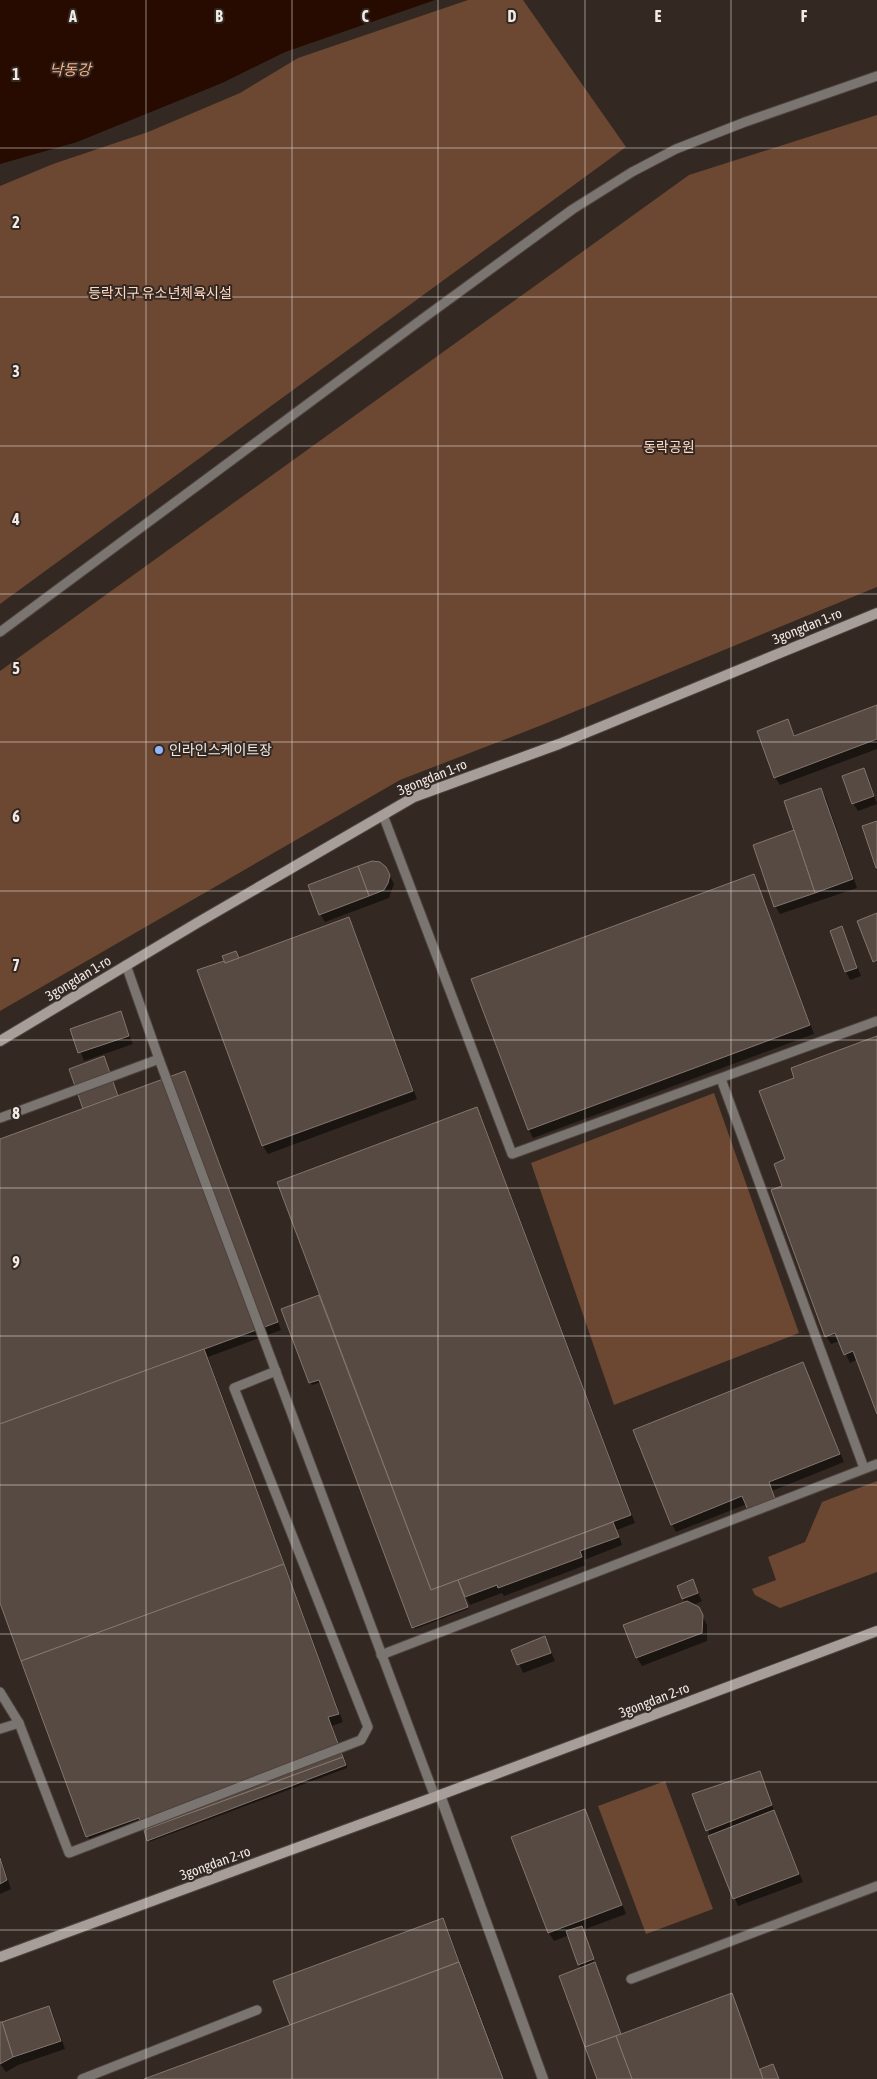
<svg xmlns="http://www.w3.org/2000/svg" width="877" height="2079" font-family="'Asap Condensed','Noto Sans KR',sans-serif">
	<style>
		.green { fill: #6c4731 }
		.water { fill: #270a00 }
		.shadow { fill: #0007 }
		.building { fill: #564a43; stroke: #83766e }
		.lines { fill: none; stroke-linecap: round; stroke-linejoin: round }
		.lane-casing { stroke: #4e433d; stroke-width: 11 }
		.street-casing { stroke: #4e433d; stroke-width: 12 }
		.secondary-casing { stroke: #4e433d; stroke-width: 12 }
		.lane { stroke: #7b7571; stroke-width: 9 }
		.street { stroke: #7b7571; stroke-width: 10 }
		.secondary { stroke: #a89e99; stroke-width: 10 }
		.grid { fill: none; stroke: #f1eae5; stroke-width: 1; stroke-opacity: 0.55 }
		.poi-dot { fill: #91b8fd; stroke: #332822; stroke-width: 2 }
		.labels { text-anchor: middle; stroke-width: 4; stroke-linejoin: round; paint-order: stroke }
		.park-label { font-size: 14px; fill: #fed9c3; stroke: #332822 }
		.street-label { font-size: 14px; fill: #f1eae5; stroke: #332822 }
		.poi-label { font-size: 14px; fill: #f1eae5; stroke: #332822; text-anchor: start }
		.water-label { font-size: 15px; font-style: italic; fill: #fab287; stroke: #332822 }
		.grid-label { font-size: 16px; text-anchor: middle; font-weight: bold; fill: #f1eae5; stroke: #332822; stroke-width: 4; stroke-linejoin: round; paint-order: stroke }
	</style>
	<rect width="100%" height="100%" fill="#332822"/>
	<g class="green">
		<path d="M468 0H523L626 147 0 604V186L53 164 148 132 240 93 298 58Z"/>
		<path d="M877 115V587L542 725 400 780 0 1011V671L689 175Z"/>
		<path d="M714 1093 799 1333 614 1405 531 1163Z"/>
		<path d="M877 1481V1572L780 1608 755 1595 752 1589 776 1580 768 1557 805 1542 822 1502Z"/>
		<path d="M665 1781 713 1909 646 1934 598 1806Z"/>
	</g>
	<path class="water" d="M0 0H435L285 52 222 83 77 142 0 164Z"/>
	<g class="shadow">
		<path d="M877 706V749L780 785 775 777 788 721 795 737Z"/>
		<path d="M864 769 868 777 877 804 858 811 853 803Z"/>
		<path d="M821 790 826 798 857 888 780 914 775 906 795 831Z"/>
		<path d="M385 867 394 884 389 898 325 922 320 914Z"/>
		<path d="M754 876 758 884 814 1034 533 1138 529 1130Z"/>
		<path d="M349 919 353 927 417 1099 268 1154 263 1146 199 971 225 961 239 959Z"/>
		<path d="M842 927 861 976 850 980 846 972Z"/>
		<path d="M120 1013 133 1044 84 1061 72 1030Z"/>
		<path d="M877 1037V1411L858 1359 850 1363 840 1341 831 1344 826 1336 784 1186 796 1079Z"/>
		<path d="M103 1058 119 1097 185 1073 189 1081 281 1330 208 1357 343 1722 332 1726 347 1765V1768L149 1842 143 1826 92 1845 88 1837 0 1601V1141L85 1109Z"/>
		<path d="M476 1108 481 1116 635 1523 617 1530 622 1545 584 1560 586 1565 504 1596 502 1593 470 1605 465 1595 468 1609 415 1629 321 1382 312 1385 310 1383 283 1310 319 1296 323 1301Z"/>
		<path d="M803 1363 844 1462 772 1491 779 1507 754 1517 747 1504 676 1532 672 1524Z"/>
		<path d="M692 1581 702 1601 693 1605 698 1608 707 1625V1641L642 1666 637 1658 685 1603 678 1586Z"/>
		<path d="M544 1637 555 1661 523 1673 513 1650Z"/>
		<path d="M759 1773 803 1882 738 1906 694 1795Z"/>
		<path d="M585 1810 626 1914 583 1930 595 1966 596 1965 622 2035 731 1994 761 2070 773 2066 779 2079H598L560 1977 581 1969 569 1935 554 1941 549 1933 513 1838Z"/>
		<path d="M0 1855 11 1889 0 1894Z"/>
		<path d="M443 1919 447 1927 504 2079H147L291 2025Z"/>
		<path d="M49 2007 53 2015 65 2049 18 2065 6 2072 0 2064V2023Z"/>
	</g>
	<g class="building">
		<path d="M877 705V739L774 778 757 731 788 719 794 736Z"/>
		<path d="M864 768 874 796 852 804 842 776Z"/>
		<path d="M821 788 853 879 815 893 784 801Z"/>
		<path d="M877 821V868H876L862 826Z"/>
		<path d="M794 830 815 893 774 907 753 845Z"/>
		<path d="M372 861 380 862 386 867 390 875 388 883 384 890 369 896 358 866Z"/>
		<path d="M358 866 369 896 319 915 308 885Z"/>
		<path d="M754 874 810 1025 528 1130 471 979Z"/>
		<path d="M877 913V960L873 962 857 921Z"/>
		<path d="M349 917 413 1091 262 1146 197 970 224 961 225 963Z"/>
		<path d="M842 926 857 968 845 972 830 931Z"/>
		<path d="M236 951 239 958 225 963 222 956Z"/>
		<path d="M121 1011 129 1036 78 1053 70 1029Z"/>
		<path d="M877 1036V1414L853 1351 844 1355 835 1333 825 1337 771 1190 782 1186 774 1164 785 1159 759 1091 794 1078 791 1068Z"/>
		<path d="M104 1056 118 1096 83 1109 69 1069Z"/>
		<path d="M185 1071 278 1322 0 1424V1139Z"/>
		<path d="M477 1107 631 1515 431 1590 277 1182Z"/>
		<path d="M319 1295 431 1590 458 1580 468 1607 412 1628 319 1380 309 1383 281 1309Z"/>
		<path d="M204 1349 284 1564 21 1661 0 1603V1424Z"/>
		<path d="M803 1362 840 1454 769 1482 775 1499 748 1510 742 1496 671 1525 633 1430Z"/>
		<path d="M613 1522 619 1537 580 1551 582 1557 498 1588 497 1585 465 1597 458 1580Z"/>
		<path d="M284 1564 339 1714 328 1717 343 1757 144 1830 139 1818 86 1837 21 1661Z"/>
		<path d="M693 1579 698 1593 682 1599 677 1586Z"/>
		<path d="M687 1601 699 1607 703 1615 702 1633 636 1658 623 1625Z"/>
		<path d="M545 1636 551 1653 517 1665 511 1650Z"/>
		<path d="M343 1757 346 1765 147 1841 144 1830Z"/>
		<path d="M760 1771 772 1805 706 1831 692 1794Z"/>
		<path d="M585 1809 622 1905 548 1933 511 1837Z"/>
		<path d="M774 1810 799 1874 733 1899 708 1836Z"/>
		<path d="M0 1858 7 1880 0 1884Z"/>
		<path d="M443 1918 459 1962 290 2025 273 1981Z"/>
		<path d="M582 1926 594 1959 578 1965 566 1931Z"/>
		<path d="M459 1962 503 2079H451L414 1979Z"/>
		<path d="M459 1962 503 2079H144L414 1979Z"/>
		<path d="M595 1962 621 2034 585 2047 559 1976Z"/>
		<path d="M732 1993 763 2079H632L616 2036Z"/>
		<path d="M49 2006 61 2041 13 2057 2 2022Z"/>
		<path d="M0 2022H2L13 2057 0 2064Z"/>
		<path d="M616 2036 632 2079H597L585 2047Z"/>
		<path d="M773 2064 779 2079H763L760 2069Z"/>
	</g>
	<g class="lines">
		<g class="lane-casing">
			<g id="lane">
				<path d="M0 632 425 317 573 209 632 172 676 149 745 122 877 76"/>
				<path d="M383 815 512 1154 877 1021"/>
				<path d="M126 965 159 1059 435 1797"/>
				<path d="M721 1079 864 1468"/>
				<path d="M0 1118 159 1059"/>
				<path d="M381 1655 877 1464"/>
				<path d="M0 1692 19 1723 69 1853 361 1740 368 1727 234 1388 276 1371"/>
				<path d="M0 1729 19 1723"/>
				<path d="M631 1979 877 1886"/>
				<path d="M82 2079 257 2010"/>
			</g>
		</g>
		<g class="street-casing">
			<path id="street" d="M440 1795 543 2079"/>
		</g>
		<g class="secondary-casing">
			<g id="secondary">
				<path d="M0 1041 197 923 414 797 559 744 877 613"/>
				<path d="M0 1957 440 1795 877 1631"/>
			</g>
		</g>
		<use href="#lane" class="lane"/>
		<use href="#street" class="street"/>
		<use href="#secondary" class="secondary"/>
	</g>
	<path class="grid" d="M146 0V2079M292 0V2079M438 0V2079M585 0V2079M731 0V2079M0 148H877M0 297H877M0 446H877M0 594H877M0 742H877M0 891H877M0 1040H877M0 1188H877M0 1336H877M0 1485H877M0 1634H877M0 1782H877M0 1930H877"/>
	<circle class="poi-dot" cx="159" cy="750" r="5"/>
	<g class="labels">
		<g class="park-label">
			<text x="160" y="298">등락지구 유소년체육시설</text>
			<text x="669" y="452">동락공원</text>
		</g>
		<g class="street-label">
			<text transform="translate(807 626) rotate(-22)" y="5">3gongdan 1-ro</text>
			<text transform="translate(432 777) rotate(-22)" y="5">3gongdan 1-ro</text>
			<text transform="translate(78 978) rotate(-31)" y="5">3gongdan 1-ro</text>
			<text transform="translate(654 1700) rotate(-21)" y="5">3gongdan 2-ro</text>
			<text transform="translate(215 1863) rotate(-20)" y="5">3gongdan 2-ro</text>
		</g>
		<g class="poi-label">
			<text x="169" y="755">인라인스케이트장</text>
		</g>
		<g class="water-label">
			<text x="70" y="75">낙동강</text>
		</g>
	</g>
	<g class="grid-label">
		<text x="73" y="22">A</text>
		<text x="219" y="22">B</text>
		<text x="365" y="22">C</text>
		<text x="512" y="22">D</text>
		<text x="658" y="22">E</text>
		<text x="804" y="22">F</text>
		<text x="16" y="80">1</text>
		<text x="16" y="228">2</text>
		<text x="16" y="377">3</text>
		<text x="16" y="525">4</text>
		<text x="16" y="674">5</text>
		<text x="16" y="822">6</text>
		<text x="16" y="971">7</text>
		<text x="16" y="1119">8</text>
		<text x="16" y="1268">9</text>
	</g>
</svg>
